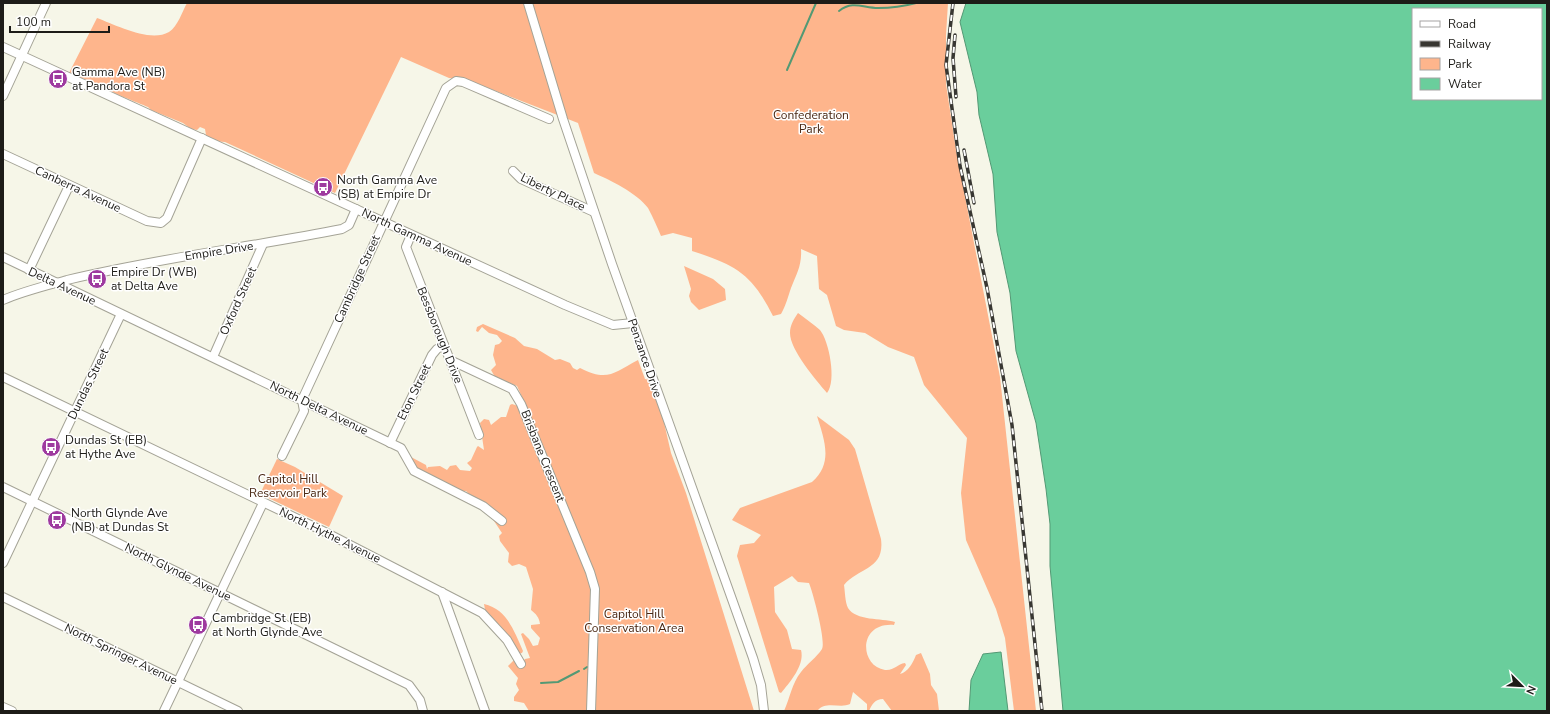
<svg xmlns="http://www.w3.org/2000/svg" width="1550" height="714" font-family="'Nunito Sans',sans-serif">
	<style>
		.green { fill: #feb58c }
		.water { fill: #6ace9c; stroke: #539974; fill-rule: evenodd }
		.lines { fill: none; stroke-linecap: round; stroke-linejoin: round }
		.stream { stroke: #539974; stroke-width: 2 }
		.minor-casing { stroke: #a4a396; stroke-width: 10 }
		.minor { stroke: #fff; stroke-width: 8 }
		.rail-casing { stroke: #383732; stroke-width: 3.5 }
		.rail { stroke: #fff; stroke-width: 2; stroke-dasharray: 6; stroke-linecap: butt }
		.labels { text-anchor: middle; stroke-width: 3; stroke-linejoin: round; paint-order: stroke }
		.poi-label { font-size: 12px; fill: #1d1c18; stroke: #fff; text-anchor: start }
		.park-label { font-size: 12px; fill: #492713; stroke: #fff }
		.street-label { font-size: 12px; fill: #1d1c18; stroke: #fff }
	</style>
	<rect width="100%" height="100%" fill="#f6f6e8"/>
	<g class="green">
		<path d="M187 3H948L946 35V84L956 150 1000 377 1036 711H1014L1005 638 996 609 966 540 961 493 967 438 924 385 914 357 888 347 865 333 844 330 836 326 827 295 819 289 817 256 801 249C802 265 797 273 791 288 788 297 786 305 781 314L773 316C752 274 736 265 692 251V238L673 233 661 236C657 227 653 217 648 208 637 193 610 180 594 173L578 123 465 79 449 78 401 57 335 193 225 142C218 142 211 139 206 135L205 129 200 127 197 130 191 129 183 123 151 110 148 107C139 103 104 90 100 85L69 73 97 18C116 25 150 43 169 32 178 26 182 12 187 3Z"/>
		<path d="M684 266 713 279 725 289 726 300 699 310 691 302 689 296 691 289Z"/>
		<path d="M798 313C805 318 813 324 820 330 829 341 837 381 827 393 816 380 790 350 790 333 790 325 794 319 798 313Z"/>
		<path d="M483 324 515 338 524 346 537 349 555 360 560 359 570 363 573 368 577 370 580 368C608 382 613 373 638 360L645 379 650 380 653 390 660 405 671 453 686 493 754 711H529L524 703 514 701V697L519 690 516 684 518 678 508 666 514 660 519 666 525 659 530 658 521 634 523 633 529 639 533 646 538 645 540 638 531 628V625L540 624C539 617 536 614 531 610L533 589 526 567 519 564 512 566 508 562 509 553 500 541 499 536 502 533 480 500 472 497 466 491H461L415 470 408 458 411 457 426 465 427 469 428 467 440 466 447 470 450 466 456 465 460 470 470 471 472 468 467 463 471 460 477 447 478 446 484 450 480 423 484 419 489 420 491 425 501 417H506L510 405 512 404 518 406 530 421 527 408 517 386 495 377 491 370 496 365 493 355 495 345 499 344 502 341 497 335 489 333 482 327 478 332 476 331 477 327Z"/>
		<path d="M817 416 849 440 855 449 881 539C885 570 859 567 844 585 845 591 845 602 848 608 856 621 881 618 895 622L894 625C858 622 859 666 885 670 894 671 897 664 905 663L906 665 900 674C908 672 913 663 916 655L921 653 930 674 931 685 937 694 939 711H892L883 699C875 699 872 704 869 711H867V704L853 692 850 704C840 709 826 700 817 711H784C790 698 792 683 801 672 807 664 817 657 822 649 826 641 813 593 809 583L798 582 792 576 774 587 775 612 787 630 792 649 801 650C805 665 790 682 781 693L779 692 737 556 740 545 754 543 761 535 732 520 740 508 812 482C834 463 824 439 817 416Z"/>
		<path d="M277 459 295 467 343 496 329 527 260 494Z"/>
		<path d="M484 604C507 609 514 631 523 651L522 653 517 654 486 615Z"/>
	</g>
	<g class="water">
		<path d="M966 3H1547V711H1063L1050 566V524L1046 489 1036 423 1016 351 1010 293 997 232 993 174 979 115 977 92 960 22ZM1413 9H1541V99H1413Z"/>
		<path d="M1001 652 1008 711H969L971 680 983 654Z"/>
	</g>
	<g class="lines">
		<g class="stream">
			<path d="M839 11C853 0 863 8 878 8 890 8 905 6 916 3"/>
			<path d="M787 70 816 3"/>
			<path d="M584 669 587 667"/>
			<path d="M541 683 558 682 579 671"/>
		</g>
		<g class="minor-casing">
			<g id="minor">
				<path d="M528 3 563 119 612 264 753 658 761 685 764 711"/>
				<path d="M3 47 565 305 613 325 633 323"/>
				<path d="M3 96 46 3"/>
				<path d="M3 154 147 221 161 223 167 218 202 138"/>
				<path d="M513 171 521 179 594 212"/>
				<path d="M411 235 406 247 479 435"/>
				<path d="M3 257 401 448 414 471 483 506 502 521"/>
				<path d="M29 270 69 186"/>
				<path d="M3 300C24 291 45 286 67 280 158 258 251 247 342 229L349 225 356 209"/>
				<path d="M213 357 263 244"/>
				<path d="M450 360 512 389 521 404 590 572 595 589 591 711"/>
				<path d="M3 377 323 531 482 613 507 640 521 664"/>
				<path d="M390 443 432 355 437 349 444 345"/>
				<path d="M282 456 304 411 302 400 446 88 456 81 463 82 549 119"/>
				<path d="M3 487 409 685 420 700 423 711"/>
				<path d="M3 563 121 314"/>
				<path d="M442 592 485 711"/>
				<path d="M3 597 238 711"/>
				<path d="M3 707 12 711"/>
				<path d="M164 711 263 503"/>
			</g>
		</g>
		<use href="#minor" class="minor"/>
		<g class="rail-casing">
			<g id="rail">
				<path d="M953 3 946 65 960 166 987 288 1012 425 1042 711"/>
				<path d="M955 35 953 58 956 97"/>
				<path d="M964 150 974 203"/>
			</g>
		</g>
		<use href="#rail" class="rail"/>
	</g>
	<defs>
		<g id="bus-disc" transform="scale(1)"><circle r="9.5" fill="#9e3a9f" stroke="#fff"/><path d="M-5-6H5V4H4V6H2V4H-2V6H-4V4H-5ZM-3.5-4V0h7V-4ZM-3.5 1.2v1.5H-2V1.2ZM2 1.2v1.5H3.5V1.2Z" fill="#fff"/></g>
	</defs>
	<g fill-rule="evenodd">
		<use href="#bus-disc" x="58" y="79"/>
		<use href="#bus-disc" x="323" y="187"/>
		<use href="#bus-disc" x="97" y="279"/>
		<use href="#bus-disc" x="51" y="447"/>
		<use href="#bus-disc" x="57" y="520"/>
		<use href="#bus-disc" x="198" y="625"/>
	</g>
	<g class="labels">
		<g class="poi-label">
			<text x="72" y="76">Gamma Ave (NB)<tspan x="72" dy="14">at Pandora St</tspan></text>
			<text x="337" y="184">North Gamma Ave<tspan x="337" dy="14">(SB) at Empire Dr</tspan></text>
			<text x="111" y="276">Empire Dr (WB)<tspan x="111" dy="14">at Delta Ave</tspan></text>
			<text x="65" y="444">Dundas St (EB)<tspan x="65" dy="14">at Hythe Ave</tspan></text>
			<text x="71" y="517">North Glynde Ave<tspan x="71" dy="14">(NB) at Dundas St</tspan></text>
			<text x="212" y="622">Cambridge St (EB)<tspan x="212" dy="14">at North Glynde Ave</tspan></text>
		</g>
		<g class="park-label">
			<text x="811" y="119">Confederation<tspan x="811" dy="14">Park</tspan></text>
			<text x="288" y="483">Capitol Hill<tspan x="288" dy="14">Reservoir Park</tspan></text>
			<text x="634" y="618">Capitol Hill<tspan x="634" dy="14">Conservation Area</tspan></text>
		</g>
		<g class="street-label">
			<text transform="translate(78 189) rotate(25)" y="4">Canberra Avenue</text>
			<text transform="translate(553 192) rotate(26)" y="4">Liberty Place</text>
			<text transform="translate(417 237) rotate(25)" y="4">North Gamma Avenue</text>
			<text transform="translate(219 251) rotate(-9)" y="4">Empire Drive</text>
			<text transform="translate(357 279) rotate(-66)" y="4">Cambridge Street</text>
			<text transform="translate(62 286) rotate(25)" y="4">Delta Avenue</text>
			<text transform="translate(238 301) rotate(-66)" y="4">Oxford Street</text>
			<text transform="translate(440 335) rotate(68)" y="4">Bessborough Drive</text>
			<text transform="translate(645 358) rotate(71)" y="4">Penzance Drive</text>
			<text transform="translate(88 384) rotate(-64)" y="4">Dundas Street</text>
			<text transform="translate(414 392) rotate(-64)" y="4">Eton Street</text>
			<text transform="translate(319 408) rotate(26)" y="4">North Delta Avenue</text>
			<text transform="translate(543 456) rotate(68)" y="4">Brisbane Crescent</text>
			<text transform="translate(330 535) rotate(26)" y="4">North Hythe Avenue</text>
			<text transform="translate(178 572) rotate(26)" y="4">North Glynde Avenue</text>
			<text transform="translate(121 654) rotate(26)" y="4">North Springer Avenue</text>
		</g>
	</g>
	<rect width="1550" height="714" fill="none" stroke="#1d1c18" stroke-width="8"/>
	<rect x="1412" y="8" width="130" height="92" fill="#ffffff" stroke="#a5a4a3"/>
	<rect x="1420" y="21" width="20" height="6" fill="#ffffff" stroke="#a5a4a3"/>
	<text x="1448" y="28" font-size="12" fill="#1d1c18">Road</text>
	<rect x="1420" y="41" width="20" height="6" fill="#383732" stroke="#a5a4a3"/>
	<text x="1448" y="48" font-size="12" fill="#1d1c18">Railway</text>
	<rect x="1420" y="58" width="20" height="12" fill="#feb58c" stroke="#a5a4a3"/>
	<text x="1448" y="68" font-size="12" fill="#1d1c18">Park</text>
	<rect x="1420" y="78" width="20" height="12" fill="#6ace9c" stroke="#a5a4a3"/>
	<text x="1448" y="88" font-size="12" fill="#1d1c18">Water</text>
	<g transform="translate(1522 686) rotate(114)" stroke="#ffffff" stroke-width="3" paint-order="stroke">
	<path d="M0-3L7 15L0 10L-7 15Z" fill="#1d1c18"/>
	<text y="-6" font-size="11" font-weight="bold" text-anchor="middle" fill="#1d1c18">N</text>
	</g>
	<path d="M10 26v6h99v-6" fill="none" stroke="#1d1c18" stroke-width="2"/>
	<text x="16" y="26" font-size="12" fill="#1d1c18" stroke="#ffffff" stroke-width="3" paint-order="stroke">100 m</text>
</svg>
